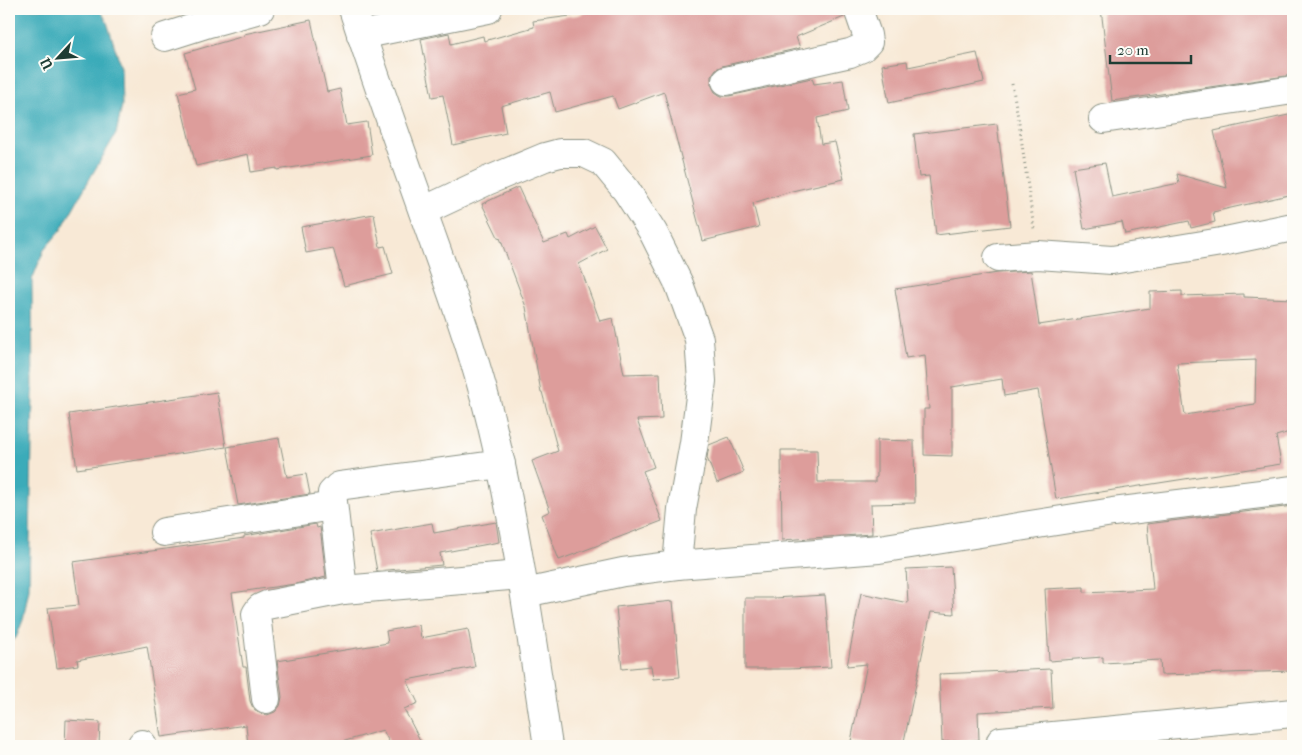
<svg xmlns="http://www.w3.org/2000/svg" width="1302" height="755" font-family="'IM FELL French Canon',serif">
	<style>
		.water { fill: #3babb9; stroke: #2d7476 }
		.building { fill: #dd9d9b; fill-rule: evenodd }
		.lines { fill: none; stroke-linecap: round; stroke-linejoin: round }
		.minor-casing { stroke: #8c9385; stroke-width: 30 }
		.path { stroke: #8c9385; stroke-width: 3; stroke-dasharray: 1 4; stroke-linecap: butt }
		.minor { stroke: #fff; stroke-width: 28 }
	</style>
	<rect width="100%" height="100%" fill="#fdfcf7"/>
	<filter id="ink" filterUnits="userSpaceOnUse"><feTurbulence type="fractalNoise" baseFrequency=".02" numOctaves="2"/><feDisplacementMap in="SourceGraphic" scale="10" xChannelSelector="R" yChannelSelector="G"/><feConvolveMatrix kernelMatrix="1 2 1 2 8 2 1 2 1" color-interpolation-filters="sRGB"/></filter>
	<filter id="wash" filterUnits="userSpaceOnUse"><feTurbulence type="fractalNoise" baseFrequency=".0096" numOctaves="4" result="noise"/><feDisplacementMap in="SourceGraphic" scale="20" xChannelSelector="R" yChannelSelector="G"/><feGaussianBlur stdDeviation="1.12" result="paint"/><feColorMatrix in="noise" values="0 0 0 0 0 0 0 0 0 0 0 0 0 0 0 0 0 1.4 0 .05"/><feComposite in="paint" operator="in"/></filter>
	<g filter="url(#wash)">
		<rect width="100%" height="100%" fill="#f8e9d6"/>
		<path class="water" d="M9 9H100L107 22 121 67 122 106 116 134 93 173 61 230 44 250 32 280 33 395 29 589 23 620 16 638 9 643Z"/>
		<g id="blocks">
			<g class="building">
				<path d="M597 9H843L844 17 796 37 800 48 722 66 716 69 711 76V84L715 92 721 96H729L812 78 814 84 843 80 848 111 817 118 821 144 835 142 844 179 792 191 753 203 759 227 703 241 664 92 618 109 613 96 555 112 550 92 501 106 506 133 453 145 443 95 432 97 421 39 449 33 451 44 483 36 484 41 534 27 533 21 578 15Z"/>
				<path d="M1101 9H1293V75L1112 101Z"/>
				<path d="M311 20 327 92 340 89 347 125 367 122 372 155 277 170V168L251 172 248 154 196 166 178 93 195 89 185 53 244 36V34Z"/>
				<path d="M977 53 984 82 889 103 882 65 907 61 908 67Z"/>
				<path d="M1293 114V194L1213 212 1215 222 1191 228 1189 221 1125 234 1122 222 1084 229 1073 168 1105 163 1112 197 1179 183 1177 174 1227 188 1214 131Z"/>
				<path d="M997 124 1010 226 936 235 929 176 919 177 914 134Z"/>
				<path d="M518 187 544 243 568 234 570 239 595 226 607 249 579 264 600 321 613 318 624 374 660 373 662 419 637 420 654 467 643 471 662 521 559 560 542 515 550 511 532 461 558 451 542 392H541L526 307 500 238 499 239 482 204Z"/>
				<path d="M374 214 380 247 385 246 393 274 344 286 333 248 306 253 301 227Z"/>
				<path d="M1031 271 1039 325 1150 308V292L1182 291V296L1244 294V297L1293 299V431L1276 436 1281 464 1056 499 1038 390 1004 396 1002 379 952 387V456L924 455V409H929L925 355 906 358 895 289 997 273ZM1256 360 1255 404 1185 415 1177 363Z"/>
				<path d="M217 392 226 447 77 469 69 414Z"/>
				<path d="M729 437 744 472 717 483 707 458 709 445Z"/>
				<path d="M279 438 287 477 306 474 310 494 238 505 227 447Z"/>
				<path d="M877 440 914 441 915 503 871 504 872 534 782 540 781 450H817L818 482H875V478L877 477Z"/>
				<path d="M1293 506V671L1161 675 1160 660 1103 663V657L1049 661 1045 589 1084 587V592L1153 589 1147 524Z"/>
				<path d="M496 522 499 542 440 553 442 565 377 571 370 534 432 523 434 533Z"/>
				<path d="M316 524 317 528 320 527 326 577 295 584 232 593 243 667H246L250 701 253 708 259 713 267 715 275 712 280 706 282 697 277 661 388 643 386 631 419 625 421 638 468 629 475 667 407 680 418 703 404 709 423 746H391L383 730 328 746H248L246 725 161 737 147 646 77 660 78 665 57 668 48 608 79 605 73 562 244 538V536Z"/>
				<path d="M951 567 954 614 931 612 903 746H877L851 741 867 664 847 666 861 593 908 603 906 569Z"/>
				<path d="M825 595 831 667 789 669H745V598H774Z"/>
				<path d="M673 601 680 677 653 679 651 666 622 669 616 607Z"/>
				<path d="M1051 669 1053 708 978 712 979 740 942 742 939 674Z"/>
				<path d="M66 720 100 722 99 746H65Z"/>
			</g>
		</g>
	</g>
	<g filter="url(#ink)">
		<use href="#blocks" fill-opacity="0" stroke="#8c9385" stroke-width="1"/>
		<g class="lines">
			<g class="minor-casing">
				<g id="minor">
					<path d="M353 9C375 77 399 145 423 212 445 274 468 335 485 398 515 512 530 630 548 746"/>
					<path d="M361 35 488 9"/>
					<path d="M165 37 209 23 260 9"/>
					<path d="M726 81 850 53 862 48 868 42 867 35 858 9"/>
					<path d="M1103 119 1293 90"/>
					<path d="M423 211 487 181 545 157 560 153H584L603 162 626 190 653 232 679 284 699 339 702 381 694 443 682 509 677 565 623 572 525 593"/>
					<path d="M998 258 1038 255 1112 260 1221 242 1293 227"/>
					<path d="M164 532 333 506"/>
					<path d="M677 565 879 549 1113 512 1293 490"/>
					<path d="M343 590 332 493 339 486 501 464"/>
					<path d="M266 699 256 614 260 608 267 605 343 590 521 575"/>
					<path d="M1001 741 1293 713"/>
					<path d="M142 744V746"/>
				</g>
			</g>
			<path class="path" d="M1012 84 1019 123 1034 229"/>
			<use href="#minor" class="minor"/>
		</g>
	</g>
	<rect width="1302" height="755" fill="none" stroke="#fdfcf7" stroke-width="30"/>
	<g transform="translate(58 58) rotate(244)" stroke="#fdfcf7" stroke-width="4" paint-order="stroke">
	<path d="M0-4L9 19L0 12L-9 19Z" fill="#1f3d34"/>
	<text y="-8" font-size="14" font-weight="bold" text-anchor="middle" fill="#1f3d34">U</text>
	</g>
	<path d="M1110 55v8h81v-8" fill="none" stroke="#1f3d34" stroke-width="2.5"/>
	<text x="1117" y="55" font-size="15" fill="#1f3d34" stroke="#fdfcf7" stroke-width="4" paint-order="stroke">20 m</text>
</svg>
